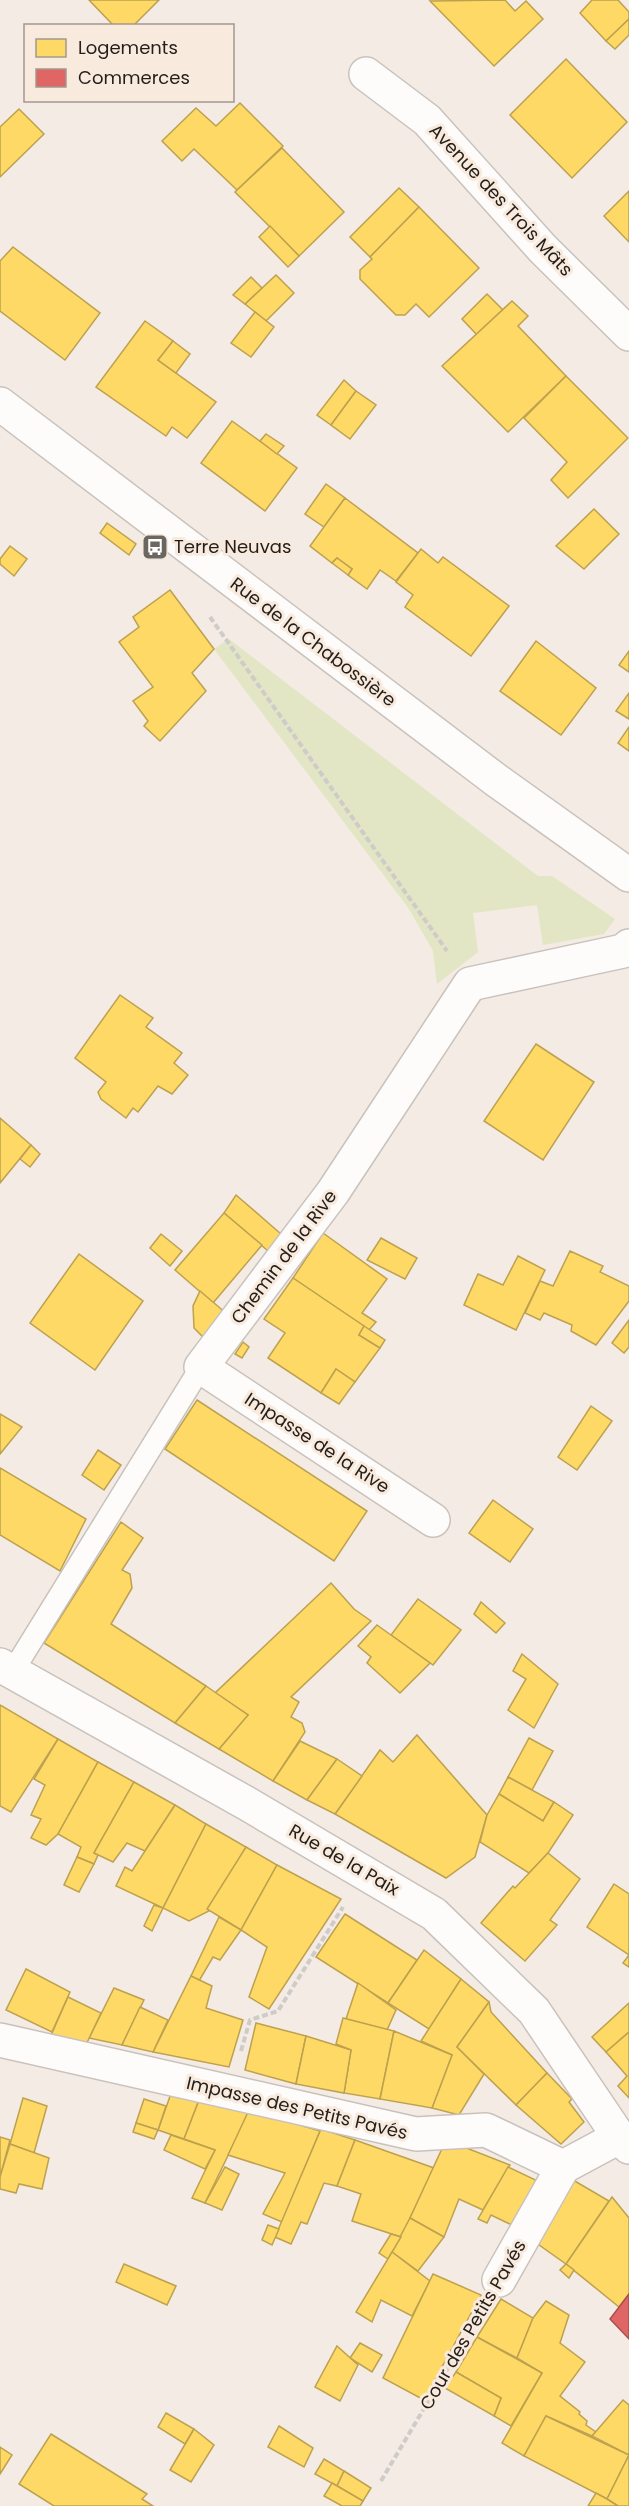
<svg xmlns="http://www.w3.org/2000/svg" width="629" height="2506" font-family="Poppins,sans-serif">
	<style>
		.green { fill: #e2e6c4 }
		.homes { fill: #ffd966; stroke: #bda14f; stroke-width: 1.5 }
		.shops { fill: #e06666; stroke: #a7504f; stroke-width: 1.5 }
		.lines { fill: none; stroke-linecap: round; stroke-linejoin: round }
		.lane-casing { stroke: #c9c2bc; stroke-width: 24 }
		.street-casing { stroke: #c9c2bc; stroke-width: 36 }
		.secondary-casing { stroke: #c9c2bc; stroke-width: 36 }
		.path { stroke: #cecbc9; stroke-width: 4; stroke-dasharray: 6 3; stroke-linecap: butt }
		.lane { stroke: #fdfcfb; stroke-width: 21 }
		.street { stroke: #fdfcfb; stroke-width: 33 }
		.secondary { stroke: #fdfcfb; stroke-width: 33 }
		.labels { text-anchor: middle; stroke-width: 6; stroke-linejoin: round; paint-order: stroke }
		.street-label { font-size: 18px; fill: #231e1a; stroke: #f9eade }
		.poi-label { font-size: 18px; fill: #231e1a; stroke: #f9eade; text-anchor: start }
	</style>
	<rect width="100%" height="100%" fill="#f3ebe4"/>
	<path class="green" d="M229 639 538 876H552L615 919 604 934 543 945 537 905 473 913 478 952 437 984 433 951 409 909 214 649Z"/>
	<g class="homes">
		<path d="M89 0H159L133 26H114Z"/>
		<path d="M505 0 515 11 526 1 543 19 494 66 430 1Z"/>
		<path d="M592 0H618L629 12V19L606 41 580 13Z"/>
		<path d="M629 19V35L615 49 606 41Z"/>
		<path d="M566 59 627 122 572 178 510 115Z"/>
		<path d="M240 103 283 146 237 190 194 149 182 161 162 141 196 108 216 126Z"/>
		<path d="M19 109 44 134 0 177V127Z"/>
		<path d="M282 148 344 212 299 256 235 192Z"/>
		<path d="M399 188 419 207 370 257 350 237Z"/>
		<path d="M629 191V242L604 216Z"/>
		<path d="M419 207 479 268 429 317 416 304 405 315H396L360 279V270L372 259 370 257Z"/>
		<path d="M270 226 299 256 288 267 259 237Z"/>
		<path d="M13 247 100 313 65 360 0 311V261Z"/>
		<path d="M276 275 294 293 266 321 245 304Z"/>
		<path d="M251 277 262 288 245 304 233 295Z"/>
		<path d="M487 294 503 310 477 335 462 319Z"/>
		<path d="M512 301 528 316 518 326 566 376 508 432 442 366Z"/>
		<path d="M255 312 274 327 251 357 231 343Z"/>
		<path d="M145 321 173 341 158 360 216 402 187 438 172 427 166 436 96 387Z"/>
		<path d="M173 341 190 354 176 373 158 360Z"/>
		<path d="M566 376 628 438 568 498 551 480 567 462 524 418Z"/>
		<path d="M344 380 356 391 331 425 317 415Z"/>
		<path d="M356 391 376 405 350 439 331 425Z"/>
		<path d="M232 421 297 468 265 511 201 463Z"/>
		<path d="M266 434 284 446 277 454 260 441Z"/>
		<path d="M326 484 345 498 324 527 305 514Z"/>
		<path d="M345 498 418 553 396 581 380 570 367 589 348 575 352 569 337 558 332 563 310 546Z"/>
		<path d="M594 509 619 534 584 569 556 546Z"/>
		<path d="M107 523 136 544 129 555 100 533Z"/>
		<path d="M10 546 27 559 14 576 0 564V559Z"/>
		<path d="M421 549 438 563 443 557 509 606 471 656 405 607 413 595 396 582Z"/>
		<path d="M337 558 352 569 348 575 332 563Z"/>
		<path d="M170 590 214 649 192 673 206 691 160 741 144 726 148 721 133 701 153 687 119 642 139 627 133 617Z"/>
		<path d="M536 641 596 688 561 735 500 691Z"/>
		<path d="M629 651V672L619 665Z"/>
		<path d="M629 693V719L616 711Z"/>
		<path d="M629 727V751L618 743Z"/>
		<path d="M120 995 153 1018 146 1027 182 1053 174 1063 188 1075 172 1094 158 1086 138 1112 133 1108 126 1118 101 1099 98 1092 106 1082 75 1058Z"/>
		<path d="M536 1044 594 1082 543 1160 484 1121Z"/>
		<path d="M0 1118 31 1145 0 1183Z"/>
		<path d="M31 1145 40 1154 30 1167 20 1159Z"/>
		<path d="M236 1195 281 1234 268 1251 224 1213Z"/>
		<path d="M224 1213 262 1245 213 1303 175 1270Z"/>
		<path d="M323 1233 387 1279 362 1313 376 1322 369 1330 293 1278Z"/>
		<path d="M161 1234 182 1251 170 1266 150 1248Z"/>
		<path d="M381 1238 417 1258 405 1279 367 1260Z"/>
		<path d="M570 1251 603 1266 600 1272 629 1286V1301L596 1345 571 1331 572 1325 544 1313 540 1320 525 1313 540 1281 553 1286Z"/>
		<path d="M79 1254 143 1301 95 1370 30 1323Z"/>
		<path d="M518 1256 545 1270 516 1330 464 1305 478 1274 503 1285Z"/>
		<path d="M293 1278 364 1326 359 1335 380 1348 355 1382 336 1369 321 1393 268 1358 285 1333 264 1319Z"/>
		<path d="M200 1291 227 1314 207 1341 194 1328 193 1306Z"/>
		<path d="M629 1320V1347L624 1353 612 1343Z"/>
		<path d="M364 1326 385 1340 380 1348 359 1335Z"/>
		<path d="M243 1342 249 1347 242 1358 235 1354Z"/>
		<path d="M336 1369 355 1382 339 1404 321 1393Z"/>
		<path d="M197 1400 367 1511 334 1561 165 1449Z"/>
		<path d="M591 1406 612 1421 577 1470 558 1457Z"/>
		<path d="M0 1414 22 1427 0 1454Z"/>
		<path d="M98 1450 121 1465 104 1490 82 1475Z"/>
		<path d="M0 1468 86 1519 60 1571 0 1535Z"/>
		<path d="M493 1500 533 1529 510 1562 469 1533Z"/>
		<path d="M121 1522 143 1538 122 1570 130 1574 132 1588 111 1624 206 1686 175 1723 44 1643Z"/>
		<path d="M331 1583 354 1609 371 1621 291 1697 299 1702 291 1717 302 1723 305 1732 273 1781 219 1749 248 1715 215 1693Z"/>
		<path d="M418 1599 461 1630 433 1665 391 1635Z"/>
		<path d="M481 1602 505 1623 496 1633 474 1614Z"/>
		<path d="M377 1625 430 1663 400 1693 367 1663 371 1657 358 1646Z"/>
		<path d="M522 1654 558 1684 534 1728 508 1710 526 1679 513 1671Z"/>
		<path d="M206 1686 248 1715 219 1749 175 1723Z"/>
		<path d="M0 1705 58 1739 11 1812 0 1806Z"/>
		<path d="M417 1735 487 1815 475 1857 446 1878 335 1814 380 1750 393 1762Z"/>
		<path d="M529 1738 553 1751 532 1790 508 1777Z"/>
		<path d="M58 1739 98 1762 58 1834 46 1845 31 1838 41 1819 31 1815 45 1785 34 1779Z"/>
		<path d="M300 1741 337 1759 307 1800 273 1781Z"/>
		<path d="M337 1759 362 1776 335 1814 307 1800Z"/>
		<path d="M98 1762 134 1782 94 1853 98 1855 94 1864 77 1857 81 1847 58 1834Z"/>
		<path d="M508 1777 554 1802 543 1821 499 1794Z"/>
		<path d="M134 1782 175 1805 145 1851 127 1843 113 1862 94 1853Z"/>
		<path d="M499 1794 543 1821 554 1802 573 1815 548 1853 529 1873 480 1842 487 1815Z"/>
		<path d="M175 1805 206 1824 163 1908 116 1886 125 1867 132 1871Z"/>
		<path d="M206 1824 246 1847 209 1911 189 1921 163 1908Z"/>
		<path d="M246 1847 277 1865 241 1930 207 1909Z"/>
		<path d="M548 1853 580 1879 550 1920 557 1925 525 1961 481 1923 513 1886 515 1888Z"/>
		<path d="M77 1857 94 1864 79 1892 64 1885Z"/>
		<path d="M277 1865 341 1899 269 2009 249 1997 267 1947 241 1930Z"/>
		<path d="M614 1884 629 1894V1967L623 1963 629 1955 587 1927Z"/>
		<path d="M154 1905 163 1908 152 1931 144 1926Z"/>
		<path d="M345 1914 417 1960 388 2003 316 1957Z"/>
		<path d="M219 1917 241 1930 220 1960 213 1957 199 1981 191 1976Z"/>
		<path d="M424 1950 461 1979 429 2029 388 2003Z"/>
		<path d="M26 1969 70 1992 52 2032 6 2010Z"/>
		<path d="M191 1976 212 1986 206 2008 243 2020 229 2067 153 2052Z"/>
		<path d="M461 1979 489 2002 457 2047 484 2074 459 2115 432 2108 452 2055 421 2041Z"/>
		<path d="M358 1983 396 2010 387 2030 346 2019Z"/>
		<path d="M114 1988 144 2000 122 2045 89 2038Z"/>
		<path d="M68 1997 101 2013 84 2049 48 2042Z"/>
		<path d="M489 2002 491 2012 547 2073 516 2105 457 2047Z"/>
		<path d="M629 2003V2032L606 2052 592 2037Z"/>
		<path d="M140 2007 168 2020 153 2052 122 2045Z"/>
		<path d="M343 2018 394 2031 380 2099 344 2093 351 2050 336 2044Z"/>
		<path d="M256 2023 306 2036 296 2084 245 2070Z"/>
		<path d="M394 2031 452 2055 432 2108 380 2099Z"/>
		<path d="M629 2032V2098L618 2086 627 2076 606 2052Z"/>
		<path d="M306 2036 351 2050 344 2093 296 2084Z"/>
		<path d="M547 2073 572 2099 569 2102 584 2122 561 2144 516 2105Z"/>
		<path d="M173 2088 201 2095 184 2139 158 2130Z"/>
		<path d="M201 2095 251 2108 205 2203 192 2198 215 2150 184 2139Z"/>
		<path d="M23 2098 47 2106 34 2153 10 2144Z"/>
		<path d="M144 2099 166 2106 158 2130 136 2123Z"/>
		<path d="M249 2110 320 2131 282 2222 263 2214 285 2173 228 2155Z"/>
		<path d="M136 2123 158 2130 154 2139 133 2132Z"/>
		<path d="M321 2129 355 2140 337 2186 324 2183 307 2224 301 2222 291 2244 275 2237Z"/>
		<path d="M171 2135 215 2150 205 2169 164 2150Z"/>
		<path d="M0 2137 10 2140 0 2177Z"/>
		<path d="M355 2140 434 2168 401 2237 352 2221 361 2194 337 2186Z"/>
		<path d="M446 2140 510 2165 483 2210 459 2199 444 2237 410 2218Z"/>
		<path d="M10 2144 49 2158 42 2189 19 2184 16 2193 0 2189V2177Z"/>
		<path d="M225 2167 239 2174 222 2210 205 2203Z"/>
		<path d="M508 2167 546 2185 520 2229 491 2215 487 2223 478 2219Z"/>
		<path d="M573 2180 609 2201 566 2264 535 2242Z"/>
		<path d="M612 2197 629 2218V2294L619 2307 566 2264Z"/>
		<path d="M410 2218 444 2237 418 2271 392 2252Z"/>
		<path d="M268 2225 279 2229 272 2245 262 2240Z"/>
		<path d="M391 2234 401 2237 388 2259 379 2253Z"/>
		<path d="M392 2252 430 2281 412 2316 381 2300 372 2322 356 2312Z"/>
		<path d="M124 2264 176 2286 167 2305 116 2282Z"/>
		<path d="M566 2264 574 2270 569 2278 560 2270Z"/>
		<path d="M433 2274 481 2295 424 2400 383 2378Z"/>
		<path d="M501 2299 533 2318 517 2358 477 2337Z"/>
		<path d="M546 2301 569 2315 560 2343 585 2362 560 2396 580 2412 579 2414 587 2421 586 2425 596 2432 592 2436 546 2416 524 2456 502 2443 542 2373 517 2358 533 2318Z"/>
		<path d="M477 2337 542 2373 511 2426 494 2416 501 2398 456 2372Z"/>
		<path d="M360 2343 382 2355 372 2372 350 2358Z"/>
		<path d="M337 2346 358 2365 340 2401 315 2387Z"/>
		<path d="M456 2372 501 2398 494 2416 445 2388Z"/>
		<path d="M623 2400 629 2405V2455L592 2436Z"/>
		<path d="M166 2413 194 2429 185 2444 158 2427Z"/>
		<path d="M546 2416 629 2455 607 2499 524 2456Z"/>
		<path d="M279 2426 313 2448 304 2467 268 2447Z"/>
		<path d="M194 2429 214 2445 191 2482 170 2470Z"/>
		<path d="M51 2434 147 2494 142 2499 153 2506H54L19 2484Z"/>
		<path d="M0 2447 12 2455 0 2474Z"/>
		<path d="M629 2455V2506H618L607 2499Z"/>
		<path d="M324 2459 344 2471 337 2486 315 2474Z"/>
		<path d="M344 2471 371 2488 363 2501 337 2486Z"/>
		<path d="M332 2483 363 2501 360 2506H342L324 2496Z"/>
		<path d="M596 2493 607 2499 618 2506H588Z"/>
	</g>
	<path class="shops" d="M629 2294V2339L610 2319Z"/>
	<g class="lines">
		<g class="lane-casing">
			<path id="lane" d="M13 1671 201 1367"/>
		</g>
		<g class="street-casing">
			<g id="street">
				<path d="M366 74 427 120 543 249 629 334"/>
				<path d="M0 404 496 780 629 875"/>
				<path d="M433 1520 201 1367 333 1192 470 984 623 951 629 946"/>
				<path d="M0 2040 416 2134 486 2130 563 2167 619 2137"/>
				<path d="M499 2280 563 2167"/>
			</g>
		</g>
		<g class="secondary-casing">
			<path id="secondary" d="M0 1665 246 1803 434 1914 534 2011 619 2137 629 2147"/>
		</g>
		<g class="path">
			<path d="M210 617 447 951"/>
			<path d="M241 2051 250 2020 278 2011 343 1907"/>
			<path d="M381 2481 480 2314"/>
		</g>
		<use href="#lane" class="lane"/>
		<use href="#street" class="street"/>
		<use href="#secondary" class="secondary"/>
	</g>
	<defs>
		<g id="bus-square" transform="scale(1.35)"><rect x="-9" y="-9" width="18" height="18" rx="4" fill="#6c6661" stroke="#f9eade"/><path d="M-5-6H5V4H4V6H2V4H-2V6H-4V4H-5ZM-3.5-4V0h7V-4ZM-3.5 1.2v1.5H-2V1.2ZM2 1.2v1.5H3.5V1.2Z" fill="#fff"/></g>
	</defs>
	<g fill-rule="evenodd">
		<use href="#bus-square" x="155" y="547"/>
	</g>
	<g class="labels">
		<g class="street-label">
			<text transform="translate(501 200) rotate(47)" y="6">Avenue des Trois Mâts</text>
			<text transform="translate(313 642) rotate(37)" y="6">Rue de la Chabossière</text>
			<text transform="translate(284 1257) rotate(-53)" y="6">Chemin de la Rive</text>
			<text transform="translate(317 1443) rotate(33)" y="6">Impasse de la Rive</text>
			<text transform="translate(344 1860) rotate(30)" y="6">Rue de la Paix</text>
			<text transform="translate(297 2108) rotate(13)" y="6">Impasse des Petits Pavés</text>
			<text transform="translate(473 2325) rotate(-60)" y="6">Cour des Petits Pavés</text>
		</g>
		<g class="poi-label">
			<text x="174" y="553">Terre Neuvas</text>
		</g>
	</g>
	<rect x="24" y="24" width="210" height="78" fill="#f9eade" stroke="#a39890" stroke-width="1.5"/>
	<rect x="36" y="39" width="30" height="18" fill="#ffd966" stroke="#a39890" stroke-width="1.5"/>
	<text x="78" y="54" font-size="18" fill="#231e1a">Logements</text>
	<rect x="36" y="69" width="30" height="18" fill="#e06666" stroke="#a39890" stroke-width="1.5"/>
	<text x="78" y="84" font-size="18" fill="#231e1a">Commerces</text>
</svg>
